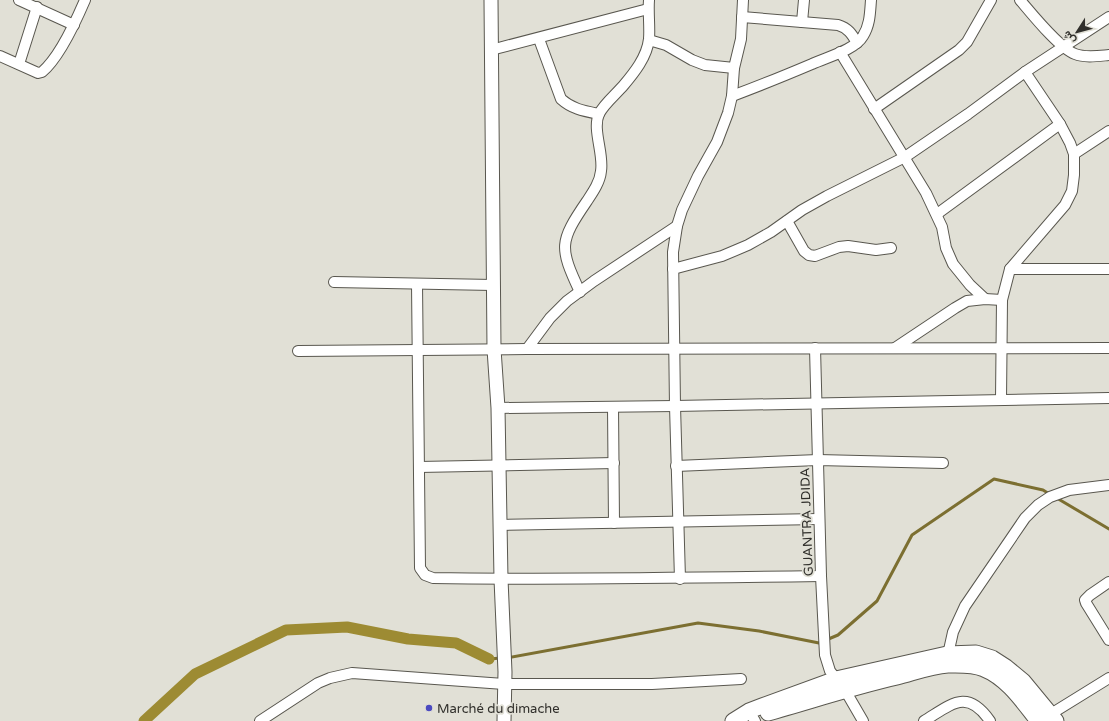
<svg xmlns="http://www.w3.org/2000/svg" width="1109" height="721" font-family="'Varela Round',Vazirmatn,sans-serif">
	<style>
		.lines { fill: none; stroke-linecap: round; stroke-linejoin: round }
		.stream { stroke: #7c6f31; stroke-width: 3 }
		.canal { stroke: #9d8b33; stroke-width: 11 }
		.minor-casing { stroke: #59574f; stroke-width: 12 }
		.tertiary-casing { stroke: #59574f; stroke-width: 15 }
		.secondary-casing { stroke: #59574f; stroke-width: 17 }
		.minor { stroke: #fff; stroke-width: 10 }
		.tertiary { stroke: #fff; stroke-width: 13 }
		.secondary { stroke: #fff; stroke-width: 15 }
		.poi-dot { fill: #4b4ac0; stroke: #e1e0d6; stroke-width: 1.5 }
		.labels { text-anchor: middle; stroke-width: 3.5; stroke-linejoin: round; paint-order: stroke }
		.street-label { font-size: 13px; fill: #302f2b; stroke: #e1e0d6 }
		.poi-label { font-size: 13px; fill: #302f2b; stroke: #e1e0d6; text-anchor: start }
	</style>
	<rect width="100%" height="100%" fill="#e1e0d6"/>
	<g class="lines">
		<g class="stream">
			<path d="M1055 497 1109 529"/>
			<path d="M507 658 698 623 759 631 819 643 838 635 877 601 912 535 994 479 1043 490 1051 495"/>
			<path d="M489 659 501 658"/>
		</g>
		<path class="canal" d="M144 721 195 674 286 630 347 627 408 639 456 643 489 659"/>
		<g class="minor-casing">
			<g id="minor">
				<path d="M19 0 74 25"/>
				<path d="M1020 0C1032 14 1059 48 1075 54 1085 58 1098 56 1109 55"/>
				<path d="M742 17 838 25C848 28 852 34 857 43"/>
				<path d="M802 22 804 0"/>
				<path d="M539 39 561 99C572 109 584 111 599 114"/>
				<path d="M649 40 666 45 692 60 705 65 734 68"/>
				<path d="M491 50 648 9"/>
				<path d="M840 52 926 193 942 227 946 248 953 264 970 285 985 299"/>
				<path d="M0 56 38 73 42 72C60 57 76 21 85 0"/>
				<path d="M19 64 37 7"/>
				<path d="M732 96C759 86 786 75 812 64 827 57 855 50 863 36 870 25 870 13 871 0"/>
				<path d="M874 109 959 50 967 42 991 0"/>
				<path d="M1074 154 1109 131"/>
				<path d="M937 214 1060 124"/>
				<path d="M787 221 804 251 809 255 815 256 839 247 848 246 876 250 891 248"/>
				<path d="M673 269 722 256 748 245 771 232 802 210 827 196 905 157 968 114 1025 72 1109 17"/>
				<path d="M1010 269H1109"/>
				<path d="M334 282 493 285"/>
				<path d="M417 284 420 568 425 575 433 578C563 580 692 578 821 576"/>
				<path d="M580 292C559 247 559 242 587 201 593 192 600 182 601 171 604 154 592 129 599 114 603 105 616 94 623 86 634 73 647 57 649 39 650 27 648 13 649 0"/>
				<path d="M815 348 821 576 825 655 830 671 845 690 863 721"/>
				<path d="M895 348 955 308 967 301 985 299 1002 300"/>
				<path d="M527 349 550 318 567 301 594 281 677 226"/>
				<path d="M298 351 527 349 1109 348"/>
				<path d="M1001 399 1002 300 1010 269 1065 205 1072 191 1074 175V154L1070 143 1060 124 1025 72"/>
				<path d="M613 407 614 523"/>
				<path d="M498 408 675 406 1109 398"/>
				<path d="M676 466 818 460 943 463"/>
				<path d="M419 467 614 463"/>
				<path d="M500 525 819 519"/>
				<path d="M680 579 675 406 673 252 677 226 682 210 698 176 717 142 728 113 732 96 734 68 741 39 743 0"/>
				<path d="M1109 582 1090 595 1085 600 1086 603 1109 640"/>
				<path d="M947 659 953 632 965 606 1025 518 1038 505 1050 497 1069 490 1109 485"/>
				<path d="M749 711 755 721"/>
				<path d="M1046 717 1109 678"/>
				<path d="M260 721 318 683 330 678 352 673 504 684H652L741 679"/>
				<path d="M924 721C952 704 967 688 990 721"/>
			</g>
		</g>
		<g class="tertiary-casing">
			<path id="tertiary" d="M491 0 494 349 498 408 501 579 505 672 504 721"/>
		</g>
		<g class="secondary-casing">
			<g id="secondary">
				<path d="M768 713C811 701 853 687 897 677 913 673 931 666 948 665 959 665 973 664 984 669 1007 678 1023 702 1038 721"/>
				<path d="M733 721 749 711 762 706 836 679 947 654 976 653 992 658 1006 667 1023 681 1056 721"/>
			</g>
		</g>
		<use href="#minor" class="minor"/>
		<use href="#tertiary" class="tertiary"/>
		<use href="#secondary" class="secondary"/>
	</g>
	<circle class="poi-dot" cx="429" cy="708" r="4"/>
	<g class="labels">
		<g class="street-label">
			<text transform="translate(806 522) rotate(-92)" y="5">GUANTRA JDIDA</text>
		</g>
		<g class="poi-label">
			<text x="437" y="713">Marché du dimache</text>
		</g>
	</g>
	<g transform="translate(1077 32) rotate(234)" stroke="#e1e0d6" stroke-width="3" paint-order="stroke">
	<path d="M0-3L7 15L0 10L-7 15Z" fill="#302f2b"/>
	<text y="-6" font-size="11" font-weight="bold" text-anchor="middle" fill="#302f2b">ش</text>
	</g>
</svg>
